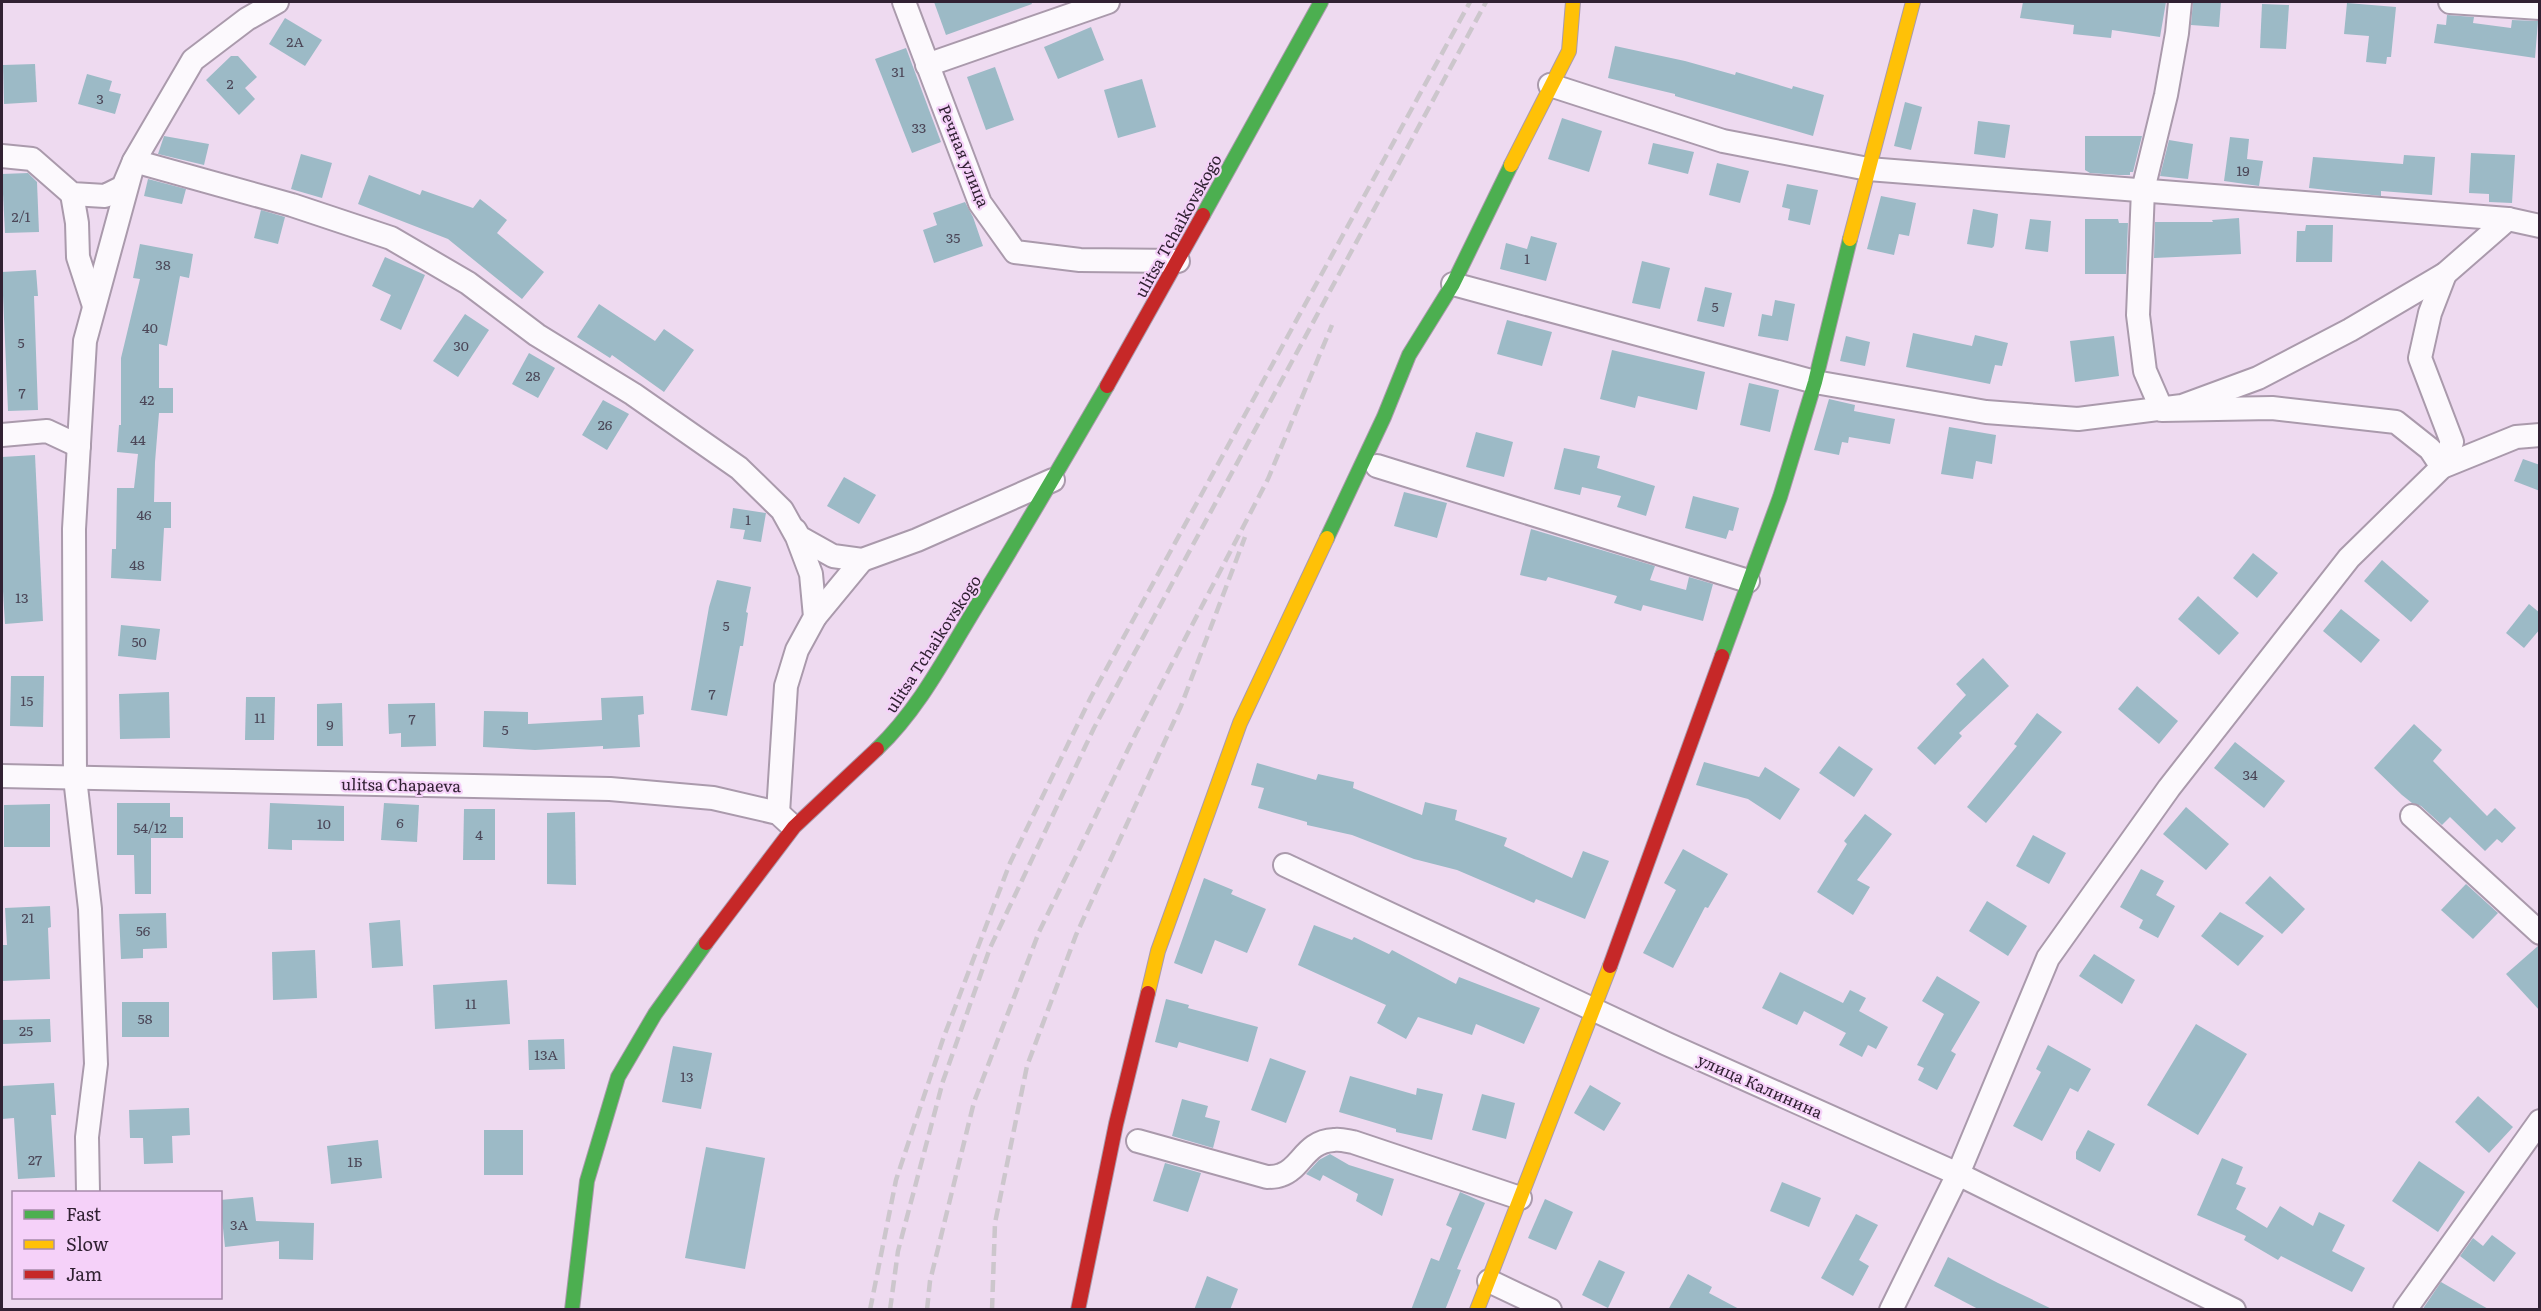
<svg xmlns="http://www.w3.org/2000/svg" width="2541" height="1311" font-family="Literata,serif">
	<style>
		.building { fill: #9cbac6 }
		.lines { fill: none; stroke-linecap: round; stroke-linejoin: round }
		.street-casing { stroke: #aa9aac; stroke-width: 26 }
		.fast-casing { stroke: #aa9aac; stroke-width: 16 }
		.slow-casing { stroke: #aa9aac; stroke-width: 16 }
		.jam-casing { stroke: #aa9aac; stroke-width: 16 }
		.street { stroke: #fcf9fd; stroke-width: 22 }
		.fast { stroke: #4caf50; stroke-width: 14 }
		.slow { stroke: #ffc107; stroke-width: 14 }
		.jam { stroke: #c62828; stroke-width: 14 }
		.rail { stroke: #ccc6cc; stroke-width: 4.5; stroke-dasharray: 12 6; stroke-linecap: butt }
		.labels { text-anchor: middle; stroke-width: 4.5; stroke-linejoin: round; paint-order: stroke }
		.number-label { font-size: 14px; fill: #4c4758 }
		.street-label { font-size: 16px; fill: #312133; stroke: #f5d1f9 }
	</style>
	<rect width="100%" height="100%" fill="#eedaf0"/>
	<g class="building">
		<path d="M934 2H1031L1032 4 946 35Z"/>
		<path d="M2023 2H2166L2160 37 2112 30 2111 38 2073 34 2074 25 2020 18Z"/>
		<path d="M2193 2H2221L2219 27 2191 25Z"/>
		<path d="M2347 3 2396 7 2391 57H2387L2386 64 2366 62 2369 36 2344 34Z"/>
		<path d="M2262 4 2289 5 2286 49 2260 48Z"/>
		<path d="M2447 15 2474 17 2473 23 2511 28 2512 20 2538 21 2535 58 2434 43 2437 24 2446 25Z"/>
		<path d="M285 18 322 40 305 66 269 44Z"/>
		<path d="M1091 27 1104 60 1058 79 1044 47Z"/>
		<path d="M1615 46 1685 61 1735 75 1736 72 1792 89 1793 86 1824 95 1813 136 1675 96V94L1608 78Z"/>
		<path d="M906 48 941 142 912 153 875 59Z"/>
		<path d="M231 56H238L257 77 245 88 255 99 239 115 206 80Z"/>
		<path d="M35 64 37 102 4 104 3 65Z"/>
		<path d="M995 67 1014 120 986 130 967 77Z"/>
		<path d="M87 74 112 81 109 91 121 94 115 114 78 104Z"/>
		<path d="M1142 79 1156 127 1118 138 1104 90Z"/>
		<path d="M1905 102 1922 107 1911 150 1894 146Z"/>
		<path d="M1562 118 1602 131 1589 172 1548 159Z"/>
		<path d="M1978 121 2010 125 2005 158 1974 154Z"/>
		<path d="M164 136 209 144 204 165 158 154Z"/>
		<path d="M2085 136H2142L2133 172H2130V175H2119L2090 173 2085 170Z"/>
		<path d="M2230 137 2249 139 2247 159 2263 161 2259 186 2224 181Z"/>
		<path d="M2169 140 2193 144 2188 179 2160 176Z"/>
		<path d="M1653 143 1694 152 1688 174 1648 164Z"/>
		<path d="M2471 153 2515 155 2512 203 2489 202V194L2469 193Z"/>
		<path d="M301 154 332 163 322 198 291 189Z"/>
		<path d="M2404 155 2435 157 2432 195 2381 191V196L2309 188 2313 157 2403 164Z"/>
		<path d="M1717 163 1749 171 1740 203 1709 195Z"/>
		<path d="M28 173 37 182 39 232 5 233 2 174Z"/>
		<path d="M369 175 420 195 422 190 473 208 480 199 507 220 497 233 544 272 522 299 448 239 358 204Z"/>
		<path d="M148 179 186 189 182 204 144 196Z"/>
		<path d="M1787 184 1818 190 1810 225 1788 220 1790 209 1782 207Z"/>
		<path d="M1881 196 1916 203 1909 236 1899 234 1894 255 1867 249Z"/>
		<path d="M965 202 973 217 983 246 934 263 923 230 937 225 933 213Z"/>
		<path d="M1973 209 1998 214 1994 246 1992 248 1967 244Z"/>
		<path d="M261 210 285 217 278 244 254 238Z"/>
		<path d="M2239 218 2241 254 2154 258 2155 222H2213L2212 220Z"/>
		<path d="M2030 219 2051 221 2048 252 2025 249Z"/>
		<path d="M2085 219H2118L2119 223H2128L2126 274H2085Z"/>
		<path d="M2306 225H2333L2332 262H2296L2297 231H2305Z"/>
		<path d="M1531 236 1557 243 1546 281 1500 269 1506 243 1527 249Z"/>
		<path d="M140 244 193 254 189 278 180 276 167 346 159 344V388H173V413H159L155 462 154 502H171V528H164L161 581 111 578 112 549H116L117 488H134L138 454 117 452 119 425H121V358L140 279 133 278Z"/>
		<path d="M385 257 425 275 401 330 380 320 391 295 372 286Z"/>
		<path d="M1642 261 1670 268 1660 309 1632 303Z"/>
		<path d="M36 270 38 296H34L38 410 8 411 2 272Z"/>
		<path d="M1705 287 1732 293 1724 327 1697 321Z"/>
		<path d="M1775 300 1795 304 1788 341 1758 336 1762 314 1772 316Z"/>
		<path d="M599 304 655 341 664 329 694 350 664 392 612 355 610 358 577 337Z"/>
		<path d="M465 314 489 330 458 377 433 361Z"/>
		<path d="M1507 320 1552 332 1542 366 1497 354Z"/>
		<path d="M1913 333 1972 346 1975 335 2008 343 2002 366 1995 365 1990 384 1906 367Z"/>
		<path d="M1846 336 1870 342 1865 366 1840 361Z"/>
		<path d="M2114 336 2119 376 2075 382 2070 341Z"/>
		<path d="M1612 350 1705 372 1697 410 1638 396 1635 408 1600 399Z"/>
		<path d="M529 353 555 368 538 398 512 384Z"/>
		<path d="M1749 383 1779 390 1770 432 1740 425Z"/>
		<path d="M1829 399 1855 405 1854 411 1895 419 1890 444 1849 437 1848 443 1842 442 1839 455 1814 450Z"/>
		<path d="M603 400 629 414 607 450 582 435Z"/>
		<path d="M1949 427 1996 435 1992 464 1976 461 1973 479 1941 474Z"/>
		<path d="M1476 432 1513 442 1504 477 1466 467Z"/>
		<path d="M1564 448 1600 456 1597 468 1655 486 1646 516 1617 507 1621 496 1582 487 1580 495 1554 489Z"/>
		<path d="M35 455 43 621 5 624 2 575V457Z"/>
		<path d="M2523 459 2540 465V491L2514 481Z"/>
		<path d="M844 477 876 495 859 524 827 506Z"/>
		<path d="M1404 492 1447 503 1437 538 1394 526Z"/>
		<path d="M1693 496 1739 508 1733 531 1729 530 1726 539 1685 528Z"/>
		<path d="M733 508 766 513 761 542 743 539 745 530 730 528Z"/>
		<path d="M1531 529 1655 566 1650 580 1686 590 1689 577 1713 584 1703 621 1643 605 1641 611 1614 603 1617 596 1548 577 1546 581 1520 575Z"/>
		<path d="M2253 553 2278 573 2257 598 2233 578Z"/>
		<path d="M2382 560 2429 601 2411 622 2364 581Z"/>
		<path d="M717 580 751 587 746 612 748 613 743 646H740L727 716 691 710 709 607Z"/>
		<path d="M2198 596 2239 633 2219 655 2178 619Z"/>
		<path d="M2529 604 2540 613V629L2524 648 2506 633Z"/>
		<path d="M2341 609 2380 640 2361 663 2323 631Z"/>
		<path d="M121 625 160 629 156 660 118 656Z"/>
		<path d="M1983 658 2009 686 1959 733 1962 736 1935 765 1917 748 1966 695 1956 684Z"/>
		<path d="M11 676H44L43 727 10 726Z"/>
		<path d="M2137 686 2178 721 2159 744 2118 709Z"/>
		<path d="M169 692 170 738 120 739 119 694Z"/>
		<path d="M643 696 644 714 638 715 640 747 603 749V746L535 750 483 747 484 711 528 712V724L602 720 601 698Z"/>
		<path d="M246 697H275L274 740H245Z"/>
		<path d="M342 703 343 746H317V704Z"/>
		<path d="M435 703 436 746 401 747V733L389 734 388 704Z"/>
		<path d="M2037 713 2062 732 1986 823 1967 807 2017 746 2014 744Z"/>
		<path d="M2414 724 2442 750 2433 761 2487 816 2495 808 2516 828 2502 843 2497 839 2485 851 2450 817 2442 825 2421 806 2412 803 2402 795 2374 768Z"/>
		<path d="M2235 742 2285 781 2264 808 2214 768Z"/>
		<path d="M1839 746 1873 769 1854 797 1819 773Z"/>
		<path d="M1704 762 1759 777 1765 767 1800 789 1780 820 1748 799 1696 785Z"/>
		<path d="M1257 763 1316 780 1318 774 1354 782 1353 788 1422 815 1425 802 1457 810 1455 820 1507 838 1504 846 1572 878 1583 851 1609 861 1585 919 1536 899 1534 903 1457 870 1414 859 1352 835 1307 825V822L1258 808 1264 788 1251 785Z"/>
		<path d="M117 803H170V817H183V838H151V894H135L134 855H117Z"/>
		<path d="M270 803 344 806V841L292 840V850L268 849Z"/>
		<path d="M384 803 419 805 417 842 381 840Z"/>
		<path d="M50 804V847H4V805Z"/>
		<path d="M2186 807 2229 844 2206 870 2163 834Z"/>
		<path d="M464 809H495V860H463Z"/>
		<path d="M575 812 576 885 547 884V813Z"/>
		<path d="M1865 814 1892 834 1857 880 1870 887 1853 915 1817 892 1847 844 1844 841Z"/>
		<path d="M2033 835 2066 853 2049 884 2016 866Z"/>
		<path d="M1683 849 1728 874 1708 908 1705 907 1673 968 1643 953 1676 890 1664 883Z"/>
		<path d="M2141 869 2164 881 2156 895 2175 906 2158 938 2139 928 2143 920 2120 907Z"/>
		<path d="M2270 876 2305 909 2282 934 2245 903Z"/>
		<path d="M1204 878 1233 890 1231 894 1266 909 1247 953 1215 940 1202 974 1174 963Z"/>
		<path d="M2466 884 2498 913 2473 939 2441 910Z"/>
		<path d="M1987 901 2027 926 2008 956 1969 931Z"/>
		<path d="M50 906 51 927 48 928 50 979 2 981V945H7L5 908Z"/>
		<path d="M2220 912 2264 936 2238 966 2201 936Z"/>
		<path d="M166 913 167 948 143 949V958L121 959 119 914Z"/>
		<path d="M400 920 403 966 372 968 369 923Z"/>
		<path d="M1314 925 1352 940 1354 937 1389 954 1392 950 1456 984 1459 977 1540 1008 1524 1044 1476 1024 1472 1035 1418 1017 1406 1039 1377 1023 1386 1005 1298 965Z"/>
		<path d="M2538 946H2540V1011L2506 974Z"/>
		<path d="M315 950 317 998 273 1000 272 952Z"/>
		<path d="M2094 954 2135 980 2122 1004 2079 976Z"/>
		<path d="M1780 972 1843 1003 1850 990 1866 998 1859 1011 1888 1027 1876 1049 1868 1045 1862 1057 1839 1045 1846 1033 1804 1011 1797 1025 1762 1008Z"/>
		<path d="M1937 976 1980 1002 1951 1051 1956 1054 1937 1090 1918 1080 1924 1068 1917 1065 1944 1014 1922 1001Z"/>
		<path d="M507 980 510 1024 435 1029 433 985Z"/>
		<path d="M1166 999 1189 1005 1188 1008 1258 1027 1248 1062 1179 1042 1177 1048 1155 1042Z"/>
		<rect x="122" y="1002" width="47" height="35"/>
		<path d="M50 1019 51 1042 2 1044V1020Z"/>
		<path d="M2196 1024 2247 1054 2198 1135 2147 1105Z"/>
		<path d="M564 1039 565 1069 529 1070 528 1040Z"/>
		<path d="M2048 1045 2091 1069 2078 1092 2070 1088 2042 1141 2013 1126 2041 1072 2036 1069Z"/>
		<path d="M673 1046 712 1053 701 1109 662 1102Z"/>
		<path d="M1270 1058 1306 1071 1286 1123 1251 1110Z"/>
		<path d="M1350 1076 1416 1095 1417 1088 1443 1094 1432 1140 1396 1132V1129L1339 1112Z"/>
		<path d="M54 1083 56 1115H51L55 1177 18 1179 14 1118 2 1119V1086Z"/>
		<path d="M1590 1085 1621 1103 1604 1131 1574 1113Z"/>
		<path d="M1482 1094 1515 1103 1506 1139 1472 1130Z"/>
		<path d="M2478 1096 2513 1127 2489 1153 2455 1122Z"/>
		<path d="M1182 1099 1208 1106 1205 1117 1220 1121 1213 1148 1172 1136Z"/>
		<path d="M189 1108 190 1135 172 1136 173 1163 144 1164 143 1138H130L129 1110Z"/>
		<rect x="484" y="1130" width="39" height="45"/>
		<path d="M2088 1130 2115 1144 2100 1172 2076 1159V1152Z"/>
		<path d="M378 1140 382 1178 331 1184 327 1146Z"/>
		<path d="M706 1147 765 1158 745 1269 685 1258Z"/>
		<path d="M1330 1154 1349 1165 1394 1179 1382 1216 1356 1201 1358 1194 1323 1175 1320 1181 1306 1174 1319 1160Z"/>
		<path d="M2222 1158 2243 1167 2236 1184 2246 1188 2236 1209 2267 1228 2280 1206 2313 1226 2319 1212 2345 1225 2332 1251 2365 1268 2352 1292 2281 1256 2278 1260 2244 1240 2246 1236 2197 1215Z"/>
		<path d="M2419 1161 2465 1192 2438 1232 2392 1201Z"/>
		<path d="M1165 1163 1201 1173 1188 1212 1153 1201Z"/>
		<path d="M1782 1182 1821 1198 1809 1227 1770 1211Z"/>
		<path d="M1460 1192 1485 1203 1457 1269 1461 1270 1445 1310H1411L1431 1258 1439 1261 1452 1228 1446 1225Z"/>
		<path d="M253 1197 256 1221 314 1223 313 1260 279 1259V1241L225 1247 220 1200Z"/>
		<path d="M1545 1199 1573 1212 1556 1250 1528 1238Z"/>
		<path d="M1856 1214 1878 1225 1859 1260 1869 1266 1853 1296 1821 1278Z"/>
		<path d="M2492 1235 2516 1253 2494 1282 2460 1256 2473 1238 2483 1246Z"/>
		<path d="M1948 1257 1998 1283 2054 1310H1980L1934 1286Z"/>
		<path d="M1599 1260 1625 1272 1608 1308 1582 1295Z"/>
		<path d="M1688 1274 1712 1287 1709 1293 1741 1310H1668Z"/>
		<path d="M1207 1276 1238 1289 1230 1310H1194Z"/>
		<path d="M2441 1282 2490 1310H2422Z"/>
	</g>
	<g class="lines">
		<g class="street-casing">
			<g id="street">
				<path d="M904 2 980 203 1015 252 1080 260 1178 261"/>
				<path d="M2180 2 2177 33 2166 95 2143 190 2138 315 2145 371 2162 410 2272 408 2396 422 2430 449 2442 467 2452 442 2420 358 2430 313 2445 274"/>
				<path d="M2450 2 2540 8"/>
				<path d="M927 65 1108 2"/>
				<path d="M1550 85 1723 141 1868 169 2508 219 2540 226"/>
				<path d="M2 156 32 159 72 194 105 196 123 187 134 161 292 205 391 238 468 283 537 335 633 394 739 468 782 510 797 537 811 574 815 617 797 650 786 686 778 813"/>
				<path d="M72 194 77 223 78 257 94 306"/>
				<path d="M1453 284 1815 382 1986 412 2078 419 2182 406 2258 378 2350 330 2445 274 2508 219"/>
				<path d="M2 435 47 431 79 446"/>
				<path d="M1377 466 1748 581"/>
				<path d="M795 530 799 537 833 556 862 560 917 540 1053 480"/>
				<path d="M815 617 862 560"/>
				<path d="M2 776 610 789 713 798 778 813 789 823"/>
				<path d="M2412 816 2540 933"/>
				<path d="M1285 865 1667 1044 1958 1174 2234 1310"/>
				<path d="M1138 1141 1267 1177C1271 1177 1276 1177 1281 1175 1301 1169 1305 1141 1334 1140 1340 1139 1347 1141 1353 1142L1520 1198"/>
				<path d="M88 1192 87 1137 96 1064 90 909 75 778 74 529 85 341 134 161 193 60 247 19 277 2"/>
				<path d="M1489 1281 1550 1310"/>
				<path d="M1891 1310 1958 1174 2048 958 2169 788 2349 558 2442 467 2516 437 2540 435"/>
				<path d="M2405 1310 2540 1121"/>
			</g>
		</g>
		<g class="fast-casing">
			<g id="fast">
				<path d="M1203 215 1321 2"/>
				<path d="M1327 538 1384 417 1409 355 1453 284 1511 165"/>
				<path d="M1722 656 1780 497 1815 382 1850 239"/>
				<path d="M877 749C919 709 946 656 976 607 1021 534 1064 460 1107 386"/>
				<path d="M572 1310 587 1181 618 1077 655 1014 706 943"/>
			</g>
		</g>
		<g class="slow-casing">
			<g id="slow">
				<path d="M1511 165 1569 51 1573 2"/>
				<path d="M1850 239 1913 2"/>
				<path d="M1148 993 1158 951 1240 723 1327 538"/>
				<path d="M1477 1310 1610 966"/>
			</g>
		</g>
		<g class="jam-casing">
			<g id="jam">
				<path d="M1107 386 1203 215"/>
				<path d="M706 943 794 827 877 749"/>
				<path d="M1610 966 1722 656"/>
				<path d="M1078 1310 1116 1124 1148 993"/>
			</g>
		</g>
		<use href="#street" class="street"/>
		<use href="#fast" class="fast"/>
		<use href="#slow" class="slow"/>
		<use href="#jam" class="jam"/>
		<g class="rail">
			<path d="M870 1310 896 1180 943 1039 1010 863 1091 697 1470 2"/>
			<path d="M890 1310 898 1251 943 1081 990 948 1094 728 1486 2"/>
			<path d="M927 1310 930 1281 974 1102 1039 932 1136 733 1268 479 1332 325"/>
			<path d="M992 1310 995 1223 1027 1066 1076 935 1181 706 1245 537"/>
		</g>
	</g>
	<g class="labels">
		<g class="number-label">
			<text x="295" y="47">2А</text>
			<text x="898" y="77">31</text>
			<text x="230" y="89">2</text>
			<text x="100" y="104">3</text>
			<text x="919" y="133">33</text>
			<text x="2243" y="176">19</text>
			<text x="21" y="222">2/1</text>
			<text x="953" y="243">35</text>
			<text x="1527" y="264">1</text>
			<text x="163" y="270">38</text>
			<text x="1715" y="312">5</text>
			<text x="150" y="333">40</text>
			<text x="21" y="348">5</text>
			<text x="461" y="351">30</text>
			<text x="533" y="381">28</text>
			<text x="22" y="398">7</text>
			<text x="147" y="405">42</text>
			<text x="605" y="430">26</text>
			<text x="138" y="445">44</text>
			<text x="144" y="520">46</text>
			<text x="748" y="525">1</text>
			<text x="137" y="570">48</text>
			<text x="22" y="603">13</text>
			<text x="726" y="631">5</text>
			<text x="139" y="647">50</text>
			<text x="712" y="699">7</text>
			<text x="27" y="706">15</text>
			<text x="260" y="723">11</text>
			<text x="412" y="724">7</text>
			<text x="330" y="730">9</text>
			<text x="505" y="735">5</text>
			<text x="2250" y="780">34</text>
			<text x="400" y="828">6</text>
			<text x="324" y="829">10</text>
			<text x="150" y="833">54/12</text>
			<text x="479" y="840">4</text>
			<text x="28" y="923">21</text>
			<text x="143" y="936">56</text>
			<text x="471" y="1009">11</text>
			<text x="145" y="1024">58</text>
			<text x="26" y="1036">25</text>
			<text x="546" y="1060">13А</text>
			<text x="687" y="1082">13</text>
			<text x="35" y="1165">27</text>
			<text x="355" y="1167">1Б</text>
			<text x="239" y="1230">3А</text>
		</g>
		<g class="street-label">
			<text transform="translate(964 156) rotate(68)" y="6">Речная улица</text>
			<text transform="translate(1178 226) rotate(-61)" y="6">ulitsa Tchaikovskogo</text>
			<text transform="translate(933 644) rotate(-57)" y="6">ulitsa Tchaikovskogo</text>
			<text transform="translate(401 785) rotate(1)" y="6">ulitsa Chapaeva</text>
			<text transform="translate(1760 1086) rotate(24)" y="6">улица Калинина</text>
		</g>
	</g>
	<rect width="2541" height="1311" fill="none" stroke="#312133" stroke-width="6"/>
	<rect x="12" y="1191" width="210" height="108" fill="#f5d1f9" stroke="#a78baa" stroke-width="1.5"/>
	<rect x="24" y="1210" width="30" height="9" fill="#4caf50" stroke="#a78baa" stroke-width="1.5"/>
	<text x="66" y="1221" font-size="18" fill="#312133">Fast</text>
	<rect x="24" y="1240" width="30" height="9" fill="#ffc107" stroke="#a78baa" stroke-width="1.5"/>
	<text x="66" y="1251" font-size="18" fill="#312133">Slow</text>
	<rect x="24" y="1270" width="30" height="9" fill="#c62828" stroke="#a78baa" stroke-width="1.5"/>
	<text x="66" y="1281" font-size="18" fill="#312133">Jam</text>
</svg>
